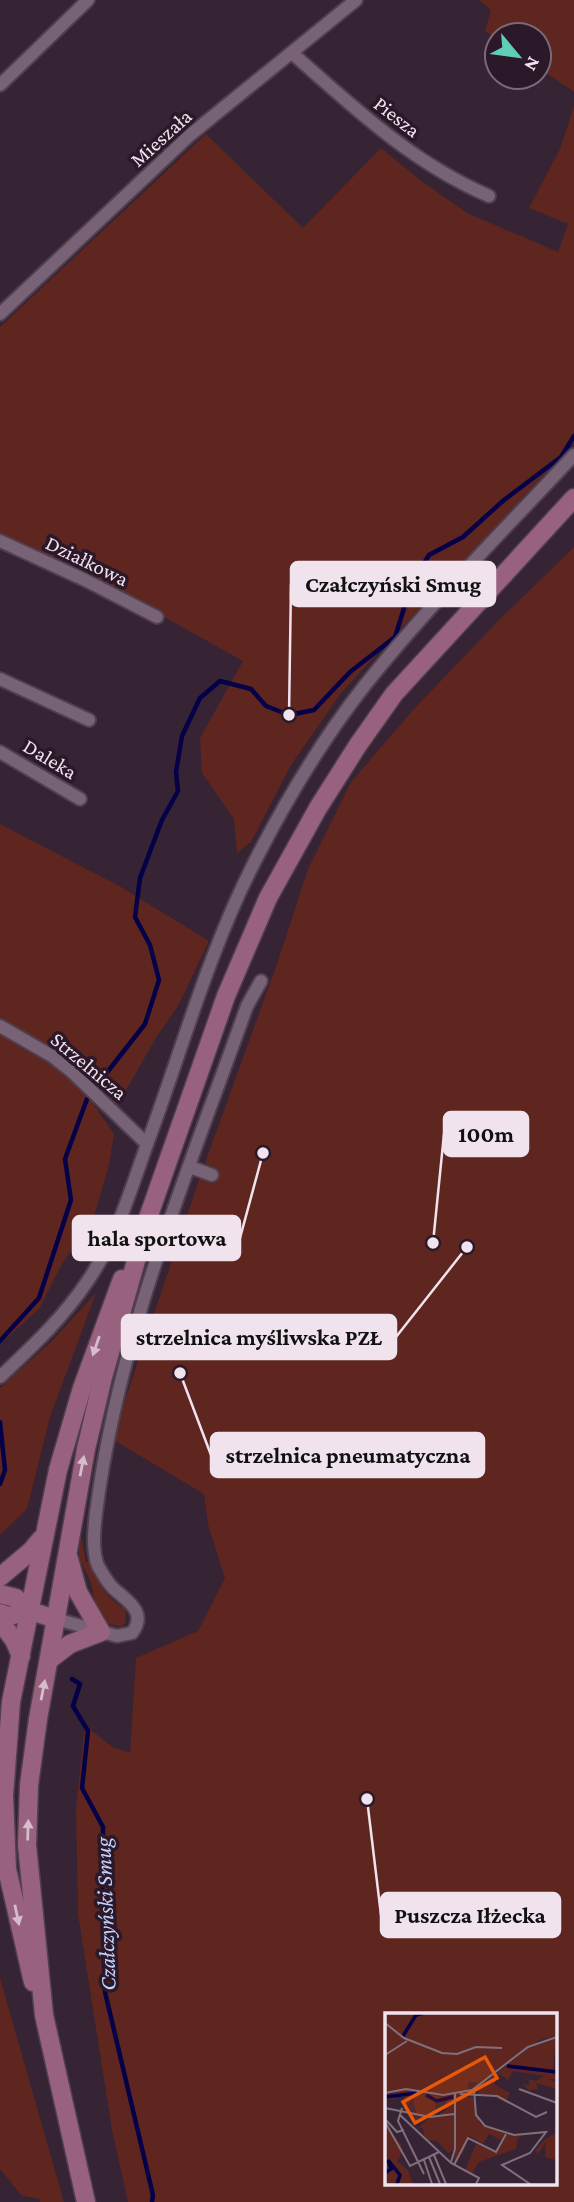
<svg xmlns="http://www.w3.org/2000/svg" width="574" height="2202" font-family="'Crimson Pro',serif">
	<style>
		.green { fill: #5e261f; fill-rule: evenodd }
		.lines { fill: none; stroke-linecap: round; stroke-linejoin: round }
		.stream { stroke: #050047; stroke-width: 4.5 }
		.street-casing { stroke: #503f4e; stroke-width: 16 }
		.secondary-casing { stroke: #503f4e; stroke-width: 21 }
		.street { stroke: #786276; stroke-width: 12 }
		.secondary { stroke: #98617e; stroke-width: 18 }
		.oneway { fill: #d6bccc }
		.labels { text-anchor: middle; stroke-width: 7; stroke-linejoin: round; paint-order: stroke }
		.street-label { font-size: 21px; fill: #f0e3ee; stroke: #2b192a }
		.water-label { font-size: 23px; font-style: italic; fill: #c1d1fb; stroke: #2b192a }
		.inset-river { fill: none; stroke: #050047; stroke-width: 3.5 }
		.inset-road { fill: none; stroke: #80707e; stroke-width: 2 }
		.view { fill: #e8590c; fill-opacity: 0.15; stroke: #e8590c; stroke-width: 3.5 }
		.inset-edge { fill: none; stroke: #f0e3ee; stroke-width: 3.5 }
		.leader { fill: none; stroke: #f0e3ee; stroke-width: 2.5 }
		.callout-dot { fill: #f0e3ee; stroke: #2b192a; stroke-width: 2.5 }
		.callout { fill: #f0e3ee; stroke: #f0e3ee; stroke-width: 2.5 }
		.callout-label { font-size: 23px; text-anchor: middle; font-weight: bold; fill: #111 }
	</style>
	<rect width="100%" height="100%" fill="#362334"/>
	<g class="green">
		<path d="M479 0H574V92L539 68V35H497V39L485 31 491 10Z"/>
		<path d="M574 106V442L341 693 291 765 251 842 237 853 234 819 202 773 200 738 243 661 89 575 0 536V327L206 134 303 228 381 148 420 180 467 213 558 252 568 224 529 208 560 149Z"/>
		<path d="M574 547V2202H128L112 2130 78 1914 76 1809 85 1725 112 1747 130 1753 136 1658 198 1631 225 1578 208 1525 204 1494 112 1439 200 1177 210 1180 214 1168 205 1163 278 961 308 869 351 782 413 710 498 621ZM387 2015H555V2183H387Z"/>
		<path d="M0 824 121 887 209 941 178 1006 157 1036 117 1106C77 1070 48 1045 0 1020Z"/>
		<path d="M0 1034 33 1050 80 1085 114 1134 109 1165 95 1213 61 1266 39 1309 0 1344Z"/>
		<path d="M96 1293 50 1417 27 1509 0 1535V1388L53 1340Z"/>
		<path d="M79 1526 86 1562H90C98 1583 105 1597 125 1609L126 1622 121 1627 105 1623 97 1615 91 1582 79 1558Z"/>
		<path d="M0 1977 2 1985 64 2202H40V2199L22 2196 0 2169Z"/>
	</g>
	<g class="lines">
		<g class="stream">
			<path d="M94 1089 145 1024 159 980 150 945 135 917 140 878 162 820 178 791 176 772 182 736 200 698 220 681 251 689 266 706 289 715 314 710 350 672 395 637 412 583 429 555 463 537 504 500 561 457 574 436"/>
			<path d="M0 1341 39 1298 71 1200 65 1159 87 1099"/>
			<path d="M0 1422 5 1470 0 1484"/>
			<path d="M72 1679 80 1684 73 1706 88 1731 82 1788 103 1827 102 1900 105 1992 153 2195 152 2202"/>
		</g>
		<g class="street-casing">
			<g id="street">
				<path d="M292 53C353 107 412 163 489 196"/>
				<path d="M0 85 88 0"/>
				<path d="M0 314 190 135 356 0"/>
				<path d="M0 541 85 580 157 617"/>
				<path d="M0 679 89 720"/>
				<path d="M0 752 80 799"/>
				<path d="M0 1026 52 1056 71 1071 147 1144"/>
				<path d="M190 1167 212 1175"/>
				<path d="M0 1377C34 1345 63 1318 89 1279 116 1239 130 1192 146 1147 181 1053 208 953 254 863 285 802 320 743 362 689 427 607 502 532 574 455"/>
				<path d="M56 1619 117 1636 132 1633C148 1612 127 1601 113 1588 107 1582 102 1573 98 1566 92 1550 94 1530 96 1513 118 1337 188 1172 247 1006L261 981"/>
			</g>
		</g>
		<g class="secondary-casing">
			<g id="secondary">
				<path d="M0 1577 31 1551 41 1539"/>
				<path d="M0 1594 16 1598 30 1611"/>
				<path d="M0 1613 9 1616 30 1611 56 1619"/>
				<path d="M0 1621 14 1640 21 1656"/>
				<path d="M49 1660 70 1644 101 1632 78 1592 69 1559"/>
				<path d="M33 1982 7 1869 4 1796 11 1702 58 1470 82 1388 122 1279"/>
				<path d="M86 2202 44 2015 27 1845 29 1785 38 1719 86 1449 103 1377 149 1215 226 996 268 898 318 808 358 745 394 694 574 498"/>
			</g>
		</g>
		<use href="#street" class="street"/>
		<use href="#secondary" class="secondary"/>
	</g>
	<defs><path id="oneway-solid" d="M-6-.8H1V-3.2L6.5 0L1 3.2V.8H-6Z" transform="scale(1.75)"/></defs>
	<g class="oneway">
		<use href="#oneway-solid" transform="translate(96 1346) rotate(109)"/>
		<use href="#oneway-solid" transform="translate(82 1466) rotate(-79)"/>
		<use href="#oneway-solid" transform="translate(43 1690) rotate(-79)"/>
		<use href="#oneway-solid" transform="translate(28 1830) rotate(-88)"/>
		<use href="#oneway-solid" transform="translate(17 1915) rotate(78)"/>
	</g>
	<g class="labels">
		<g class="street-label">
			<text transform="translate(397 117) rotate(38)" y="7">Piesza</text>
			<text transform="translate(161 138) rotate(-42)" y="7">Mieszała</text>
			<text transform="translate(87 561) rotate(26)" y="7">Działkowa</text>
			<text transform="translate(50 759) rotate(31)" y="7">Daleka</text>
			<text transform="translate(89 1066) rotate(40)" y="7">Strzelnicza</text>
		</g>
		<g class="water-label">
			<text transform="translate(105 1914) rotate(-92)" y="8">Czałczyński Smug</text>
		</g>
	</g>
	<g transform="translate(385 2013)">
		<rect width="172" height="172" fill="#362334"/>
		<path d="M0 0H171V23L155 27 93 70 84 69 82 77 56 81 0 78ZM171 26 168 56 171 66H163L171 69V76L151 70 153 76 144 77 137 71 144 72V67L139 65 151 68 159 63 128 58 123 67 115 61 109 71 125 80 121 88 109 81 93 82V76L142 36ZM18 77 57 84 50 88 51 104 61 97V83L88 84 95 110 120 120 116 127 104 121 98 131 84 123 76 146 78 139 69 150 70 137 63 140 52 128 40 127 39 119 34 122 39 118 36 114 30 119 44 104 31 100 28 85 20 95 18 81 7 87 0 83ZM0 110 16 132 18 138 12 148 23 157 28 171H0ZM171 120V147L160 144 161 129 153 141 150 138 159 127ZM122 121H143L133 125 131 136 94 149 87 160 80 157 91 131 111 139Z" fill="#5e261f"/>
		<path class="inset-river" d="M18 23 31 2 39 0M122 53 172 59M41 82 52 88 68 84M0 84 32 80M0 160 6 156 3 147 15 162 12 171"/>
		<path class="inset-road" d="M0 10 19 25 57 40 72 41 91 34 117 35M0 42 22 28M89 76 91 102 100 113 129 122 161 119 145 140 117 152 145 171M134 76 172 90M0 80 21 76 58 82 87 77 143 34 172 24M75 81 112 83 151 104 162 99M0 95 45 104 69 101M17 95 13 108 39 161M15 102 66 150 94 165 91 171M0 106 12 119 19 117M0 109 25 153 54 139M49 142 61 171M44 144 55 171M39 147 47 171M66 149 70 136V81M69 152 83 125 111 139 121 121"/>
		<path class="view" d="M100 44 112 65 30 110 18 89Z"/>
		<rect width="172" height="172" class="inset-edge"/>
	</g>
	<path class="leader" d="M289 715L291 584M433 1243L444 1134M263 1153L240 1238M467 1247L396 1337M180 1373L211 1455M367 1799L381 1915"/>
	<g class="callout-dot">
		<circle cx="289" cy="715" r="7"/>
		<circle cx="433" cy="1243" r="7"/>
		<circle cx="263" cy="1153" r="7"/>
		<circle cx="467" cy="1247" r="7"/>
		<circle cx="180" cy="1373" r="7"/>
		<circle cx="367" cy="1799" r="7"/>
	</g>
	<g class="callout">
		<rect x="291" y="562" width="204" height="44" rx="7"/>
		<rect x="444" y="1112" width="84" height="44" rx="7"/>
		<rect x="73" y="1216" width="167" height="44" rx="7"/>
		<rect x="122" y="1315" width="274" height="44" rx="7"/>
		<rect x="211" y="1433" width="273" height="44" rx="7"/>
		<rect x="381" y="1893" width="179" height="44" rx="7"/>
	</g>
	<g class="callout-label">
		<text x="393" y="592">Czałczyński Smug</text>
		<text x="486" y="1142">100m</text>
		<text x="157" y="1246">hala sportowa</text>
		<text x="259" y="1345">strzelnica myśliwska PZŁ</text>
		<text x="348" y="1463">strzelnica pneumatyczna</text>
		<text x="470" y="1923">Puszcza Iłżecka</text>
	</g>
	<g transform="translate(518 56) rotate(119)"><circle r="33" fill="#2b192a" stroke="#7a6a78" stroke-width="2"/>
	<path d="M0-5L12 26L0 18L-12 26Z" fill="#5eceb7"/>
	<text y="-10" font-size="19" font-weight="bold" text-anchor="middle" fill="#f0e3ee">N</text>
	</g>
</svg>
